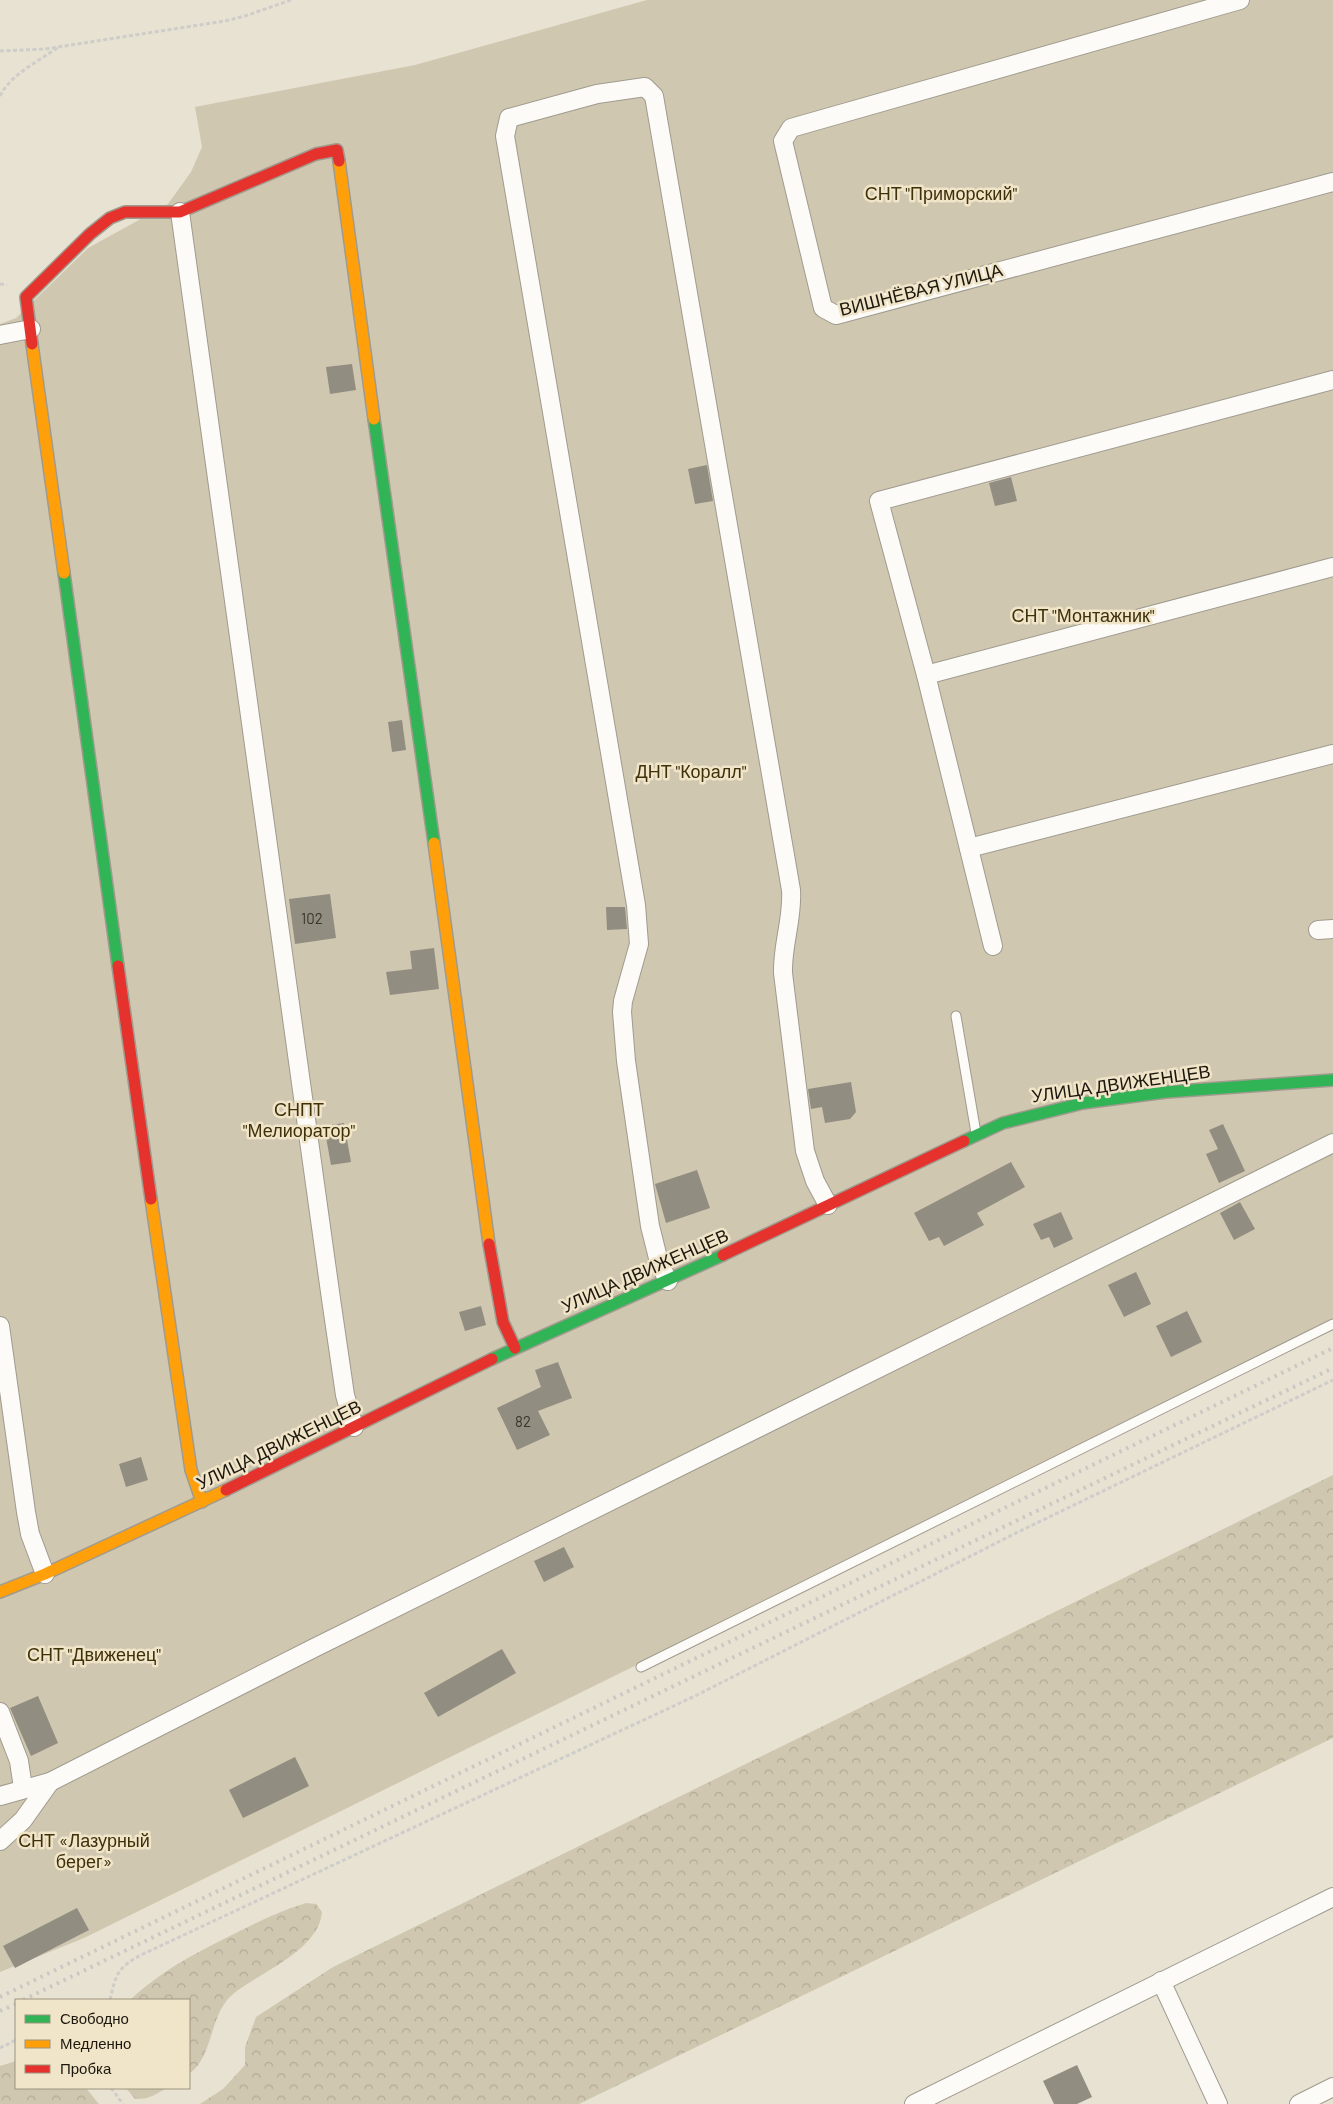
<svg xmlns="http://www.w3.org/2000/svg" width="1333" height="2104" font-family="Barlow,sans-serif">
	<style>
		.green { fill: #d0c7b0 }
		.forest { fill: url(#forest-crowns) }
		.building { fill: #928d81 }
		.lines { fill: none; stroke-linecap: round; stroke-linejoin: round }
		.lane-casing { stroke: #a09b8f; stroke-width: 11 }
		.street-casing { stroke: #a09b8f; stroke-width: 20 }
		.fast-casing { stroke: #a09b8f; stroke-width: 14 }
		.slow-casing { stroke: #a09b8f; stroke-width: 14 }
		.jam-casing { stroke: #a09b8f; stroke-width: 14 }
		.path { stroke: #cecdc9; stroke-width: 3; stroke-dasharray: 4 2.5; stroke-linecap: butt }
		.lane { stroke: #fcfbf8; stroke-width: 9 }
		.street { stroke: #fcfbf8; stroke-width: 18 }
		.fast { stroke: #30b455; stroke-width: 11 }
		.slow { stroke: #ff9f0a; stroke-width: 11 }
		.jam { stroke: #e5322d; stroke-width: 11 }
		.rail { stroke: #c9c8c3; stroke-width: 4; stroke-dasharray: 2.5 5; stroke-linecap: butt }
		.labels { text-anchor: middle; stroke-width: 5; stroke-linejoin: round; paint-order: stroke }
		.number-label { font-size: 15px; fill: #3a352b }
		.park-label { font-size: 18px; fill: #3e3008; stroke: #f1e5c9 }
		.street-label { font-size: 18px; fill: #1d180e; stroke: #f1e5c9 }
	</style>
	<defs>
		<pattern id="forest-crowns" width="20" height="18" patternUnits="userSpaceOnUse" patternTransform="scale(1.25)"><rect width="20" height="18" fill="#d0c7b0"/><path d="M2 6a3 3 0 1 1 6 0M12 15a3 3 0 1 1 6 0" fill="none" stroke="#b2aa96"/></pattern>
	</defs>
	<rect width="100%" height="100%" fill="#e8e2d2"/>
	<path class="green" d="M647 0H1333V1321L84 1938 0 1972V324L16 318 88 248 168 204 191 172 202 147 195 107 415 65Z"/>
	<g class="forest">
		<path d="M1333 1475V1738L579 2104H200L223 2089 245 2065V2047L256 2017 333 1967Z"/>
		<path d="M306 1903 316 1904 322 1912C319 1951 258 1973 232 1995 209 2015 214 2056 189 2074V2000H130C162 1970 199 1951 238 1932 260 1921 282 1910 306 1903Z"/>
		<path d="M16 2061V2088H86L99 2104H0V2066Z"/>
		<path d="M126 2088H167C156 2094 148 2100 135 2099Z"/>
	</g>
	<g class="building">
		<path d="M352 364 356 390 330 394 326 367Z"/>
		<path d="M707 465 713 501 695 504 688 469Z"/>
		<path d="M1011 477 1017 501 995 506 989 483Z"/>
		<path d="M402 720 406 750 392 752 388 722Z"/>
		<path d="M330 894 336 938 295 944 289 899Z"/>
		<path d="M606 907H625L627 929 607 930Z"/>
		<path d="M434 948 439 989 390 995 386 972 412 969 410 951Z"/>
		<path d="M851 1082 856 1112 850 1119 825 1123 822 1107 811 1109 808 1089Z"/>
		<path d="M344 1123 351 1162 331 1165 324 1126Z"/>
		<path d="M1223 1124 1245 1171 1219 1183 1206 1154 1218 1149 1209 1130Z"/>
		<path d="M1011 1162 1025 1187 977 1213 984 1225 944 1246 939 1237 929 1241 914 1213Z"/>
		<path d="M697 1170 710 1208 666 1223 655 1184Z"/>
		<path d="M1240 1202 1255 1229 1234 1240 1220 1213Z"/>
		<path d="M1061 1212 1073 1239 1054 1248 1049 1237 1041 1240 1033 1224Z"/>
		<path d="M1136 1272 1151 1304 1124 1317 1108 1285Z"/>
		<path d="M481 1306 486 1325 465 1331 459 1312Z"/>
		<path d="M1187 1311 1202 1342 1171 1357 1156 1326Z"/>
		<path d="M558 1362 572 1398 538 1411 550 1435 517 1450 497 1408 541 1387 535 1370Z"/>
		<path d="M141 1457 148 1480 126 1487 119 1464Z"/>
		<path d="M564 1547 574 1567 544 1582 534 1561Z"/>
		<path d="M502 1649 516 1673 438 1717 424 1693Z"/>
		<path d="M38 1696 58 1743 31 1756 10 1708Z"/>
		<path d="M295 1757 309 1786 243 1818 229 1790Z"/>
		<path d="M77 1908 89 1930 15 1968 3 1946Z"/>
		<path d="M1077 2065 1092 2097 1077 2104H1054L1043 2081Z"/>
	</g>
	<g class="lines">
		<g class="lane-casing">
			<g id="lane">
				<path d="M956 1016 976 1133"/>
				<path d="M641 1667 1333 1324"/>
			</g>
		</g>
		<g class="street-casing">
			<g id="street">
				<path d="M1240 0 791 128 783 141 823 308 836 315 1333 182"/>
				<path d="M180 212 331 1299 345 1395 354 1427"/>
				<path d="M0 335 31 329"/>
				<path d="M926 675 1333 567"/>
				<path d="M969 848 1333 754"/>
				<path d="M1318 930 1333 929"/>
				<path d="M993 946 926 675 879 501 1333 380"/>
				<path d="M668 1281 659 1262 650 1226 626 1061 622 1012 623 1001 639 944 636 905 505 136 509 118 597 94 645 87 654 96 791 890C793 919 782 945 783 973L805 1151 815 1181 828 1205"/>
				<path d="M0 1326 26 1512 30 1534 45 1574"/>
				<path d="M0 1712 19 1761 23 1788"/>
				<path d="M0 1796 50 1782 312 1649 1333 1143"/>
				<path d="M0 1841 23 1820 50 1782"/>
				<path d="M1161 1981 1218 2104"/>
				<path d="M914 2104 1333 1897"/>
				<path d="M1299 2104 1333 2087"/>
			</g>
		</g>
		<g class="fast-casing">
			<g id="fast">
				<path d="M374 419 434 843"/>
				<path d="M64 573 118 966"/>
				<path d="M964 1141 1003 1123 1083 1103 1166 1092 1333 1080"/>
				<path d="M492 1359 723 1255"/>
			</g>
		</g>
		<g class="slow-casing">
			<g id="slow">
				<path d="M339 161 374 419"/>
				<path d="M32 344 64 573"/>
				<path d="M434 843 489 1244"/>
				<path d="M151 1199 191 1470 202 1502"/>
				<path d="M0 1592 45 1574 226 1490"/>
			</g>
		</g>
		<g class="jam-casing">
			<g id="jam">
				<path d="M32 344 26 297 90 234 110 218 125 212H180L316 154 337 150 339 161"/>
				<path d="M118 966 151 1199"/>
				<path d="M489 1244 503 1322 515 1348"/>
				<path d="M723 1255 964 1141"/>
				<path d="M226 1490 492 1359"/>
			</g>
		</g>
		<g class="path">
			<path d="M0 51 45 49 225 21 245 16 291 0"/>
			<path d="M0 96C11 74 38 62 58 47"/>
			<path d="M0 284 7 285"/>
			<path d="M110 2000C116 1973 118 1967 143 1954L697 1695 1016 1533 1333 1380"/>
			<path d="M0 2048 16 2040"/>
			<path d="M111 2088 123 2104"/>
		</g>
		<use href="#lane" class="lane"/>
		<use href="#street" class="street"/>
		<use href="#fast" class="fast"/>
		<use href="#slow" class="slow"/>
		<use href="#jam" class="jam"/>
		<g class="rail">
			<path d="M0 1997 1333 1348"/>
			<path d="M23 2000 1333 1368"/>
			<path d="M0 2011 16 2004"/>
		</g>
	</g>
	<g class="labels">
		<g class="number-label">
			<text x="312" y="924">102</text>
			<text x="523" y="1427">82</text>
		</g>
		<g class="park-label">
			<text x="941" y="200">СНТ "Приморский"</text>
			<text x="1083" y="622">СНТ "Монтажник"</text>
			<text x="691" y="778">ДНТ "Коралл"</text>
			<text x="299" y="1116">СНПТ<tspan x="299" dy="21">"Мелиоратор"</tspan></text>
			<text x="94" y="1661">СНТ "Движенец"</text>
			<text x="84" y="1847">СНТ «Лазурный<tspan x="84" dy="21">берег»</tspan></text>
		</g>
		<g class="street-label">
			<text transform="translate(921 290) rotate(-14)" y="6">ВИШНЁВАЯ УЛИЦА</text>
			<text transform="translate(1121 1084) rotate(-8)" y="6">УЛИЦА ДВИЖЕНЦЕВ</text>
			<text transform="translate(645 1271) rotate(-24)" y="6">УЛИЦА ДВИЖЕНЦЕВ</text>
			<text transform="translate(279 1445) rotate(-26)" y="6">УЛИЦА ДВИЖЕНЦЕВ</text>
		</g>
	</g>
	<rect x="15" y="1999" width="175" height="90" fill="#f1e5c9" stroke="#9c937e"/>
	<rect x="25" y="2015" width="25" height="8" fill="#30b455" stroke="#9c937e"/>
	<text x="60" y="2024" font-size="15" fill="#1d180e">Свободно</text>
	<rect x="25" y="2040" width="25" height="8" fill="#ff9f0a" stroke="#9c937e"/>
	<text x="60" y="2049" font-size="15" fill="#1d180e">Медленно</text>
	<rect x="25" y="2065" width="25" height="8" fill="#e5322d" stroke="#9c937e"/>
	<text x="60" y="2074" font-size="15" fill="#1d180e">Пробка</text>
</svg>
